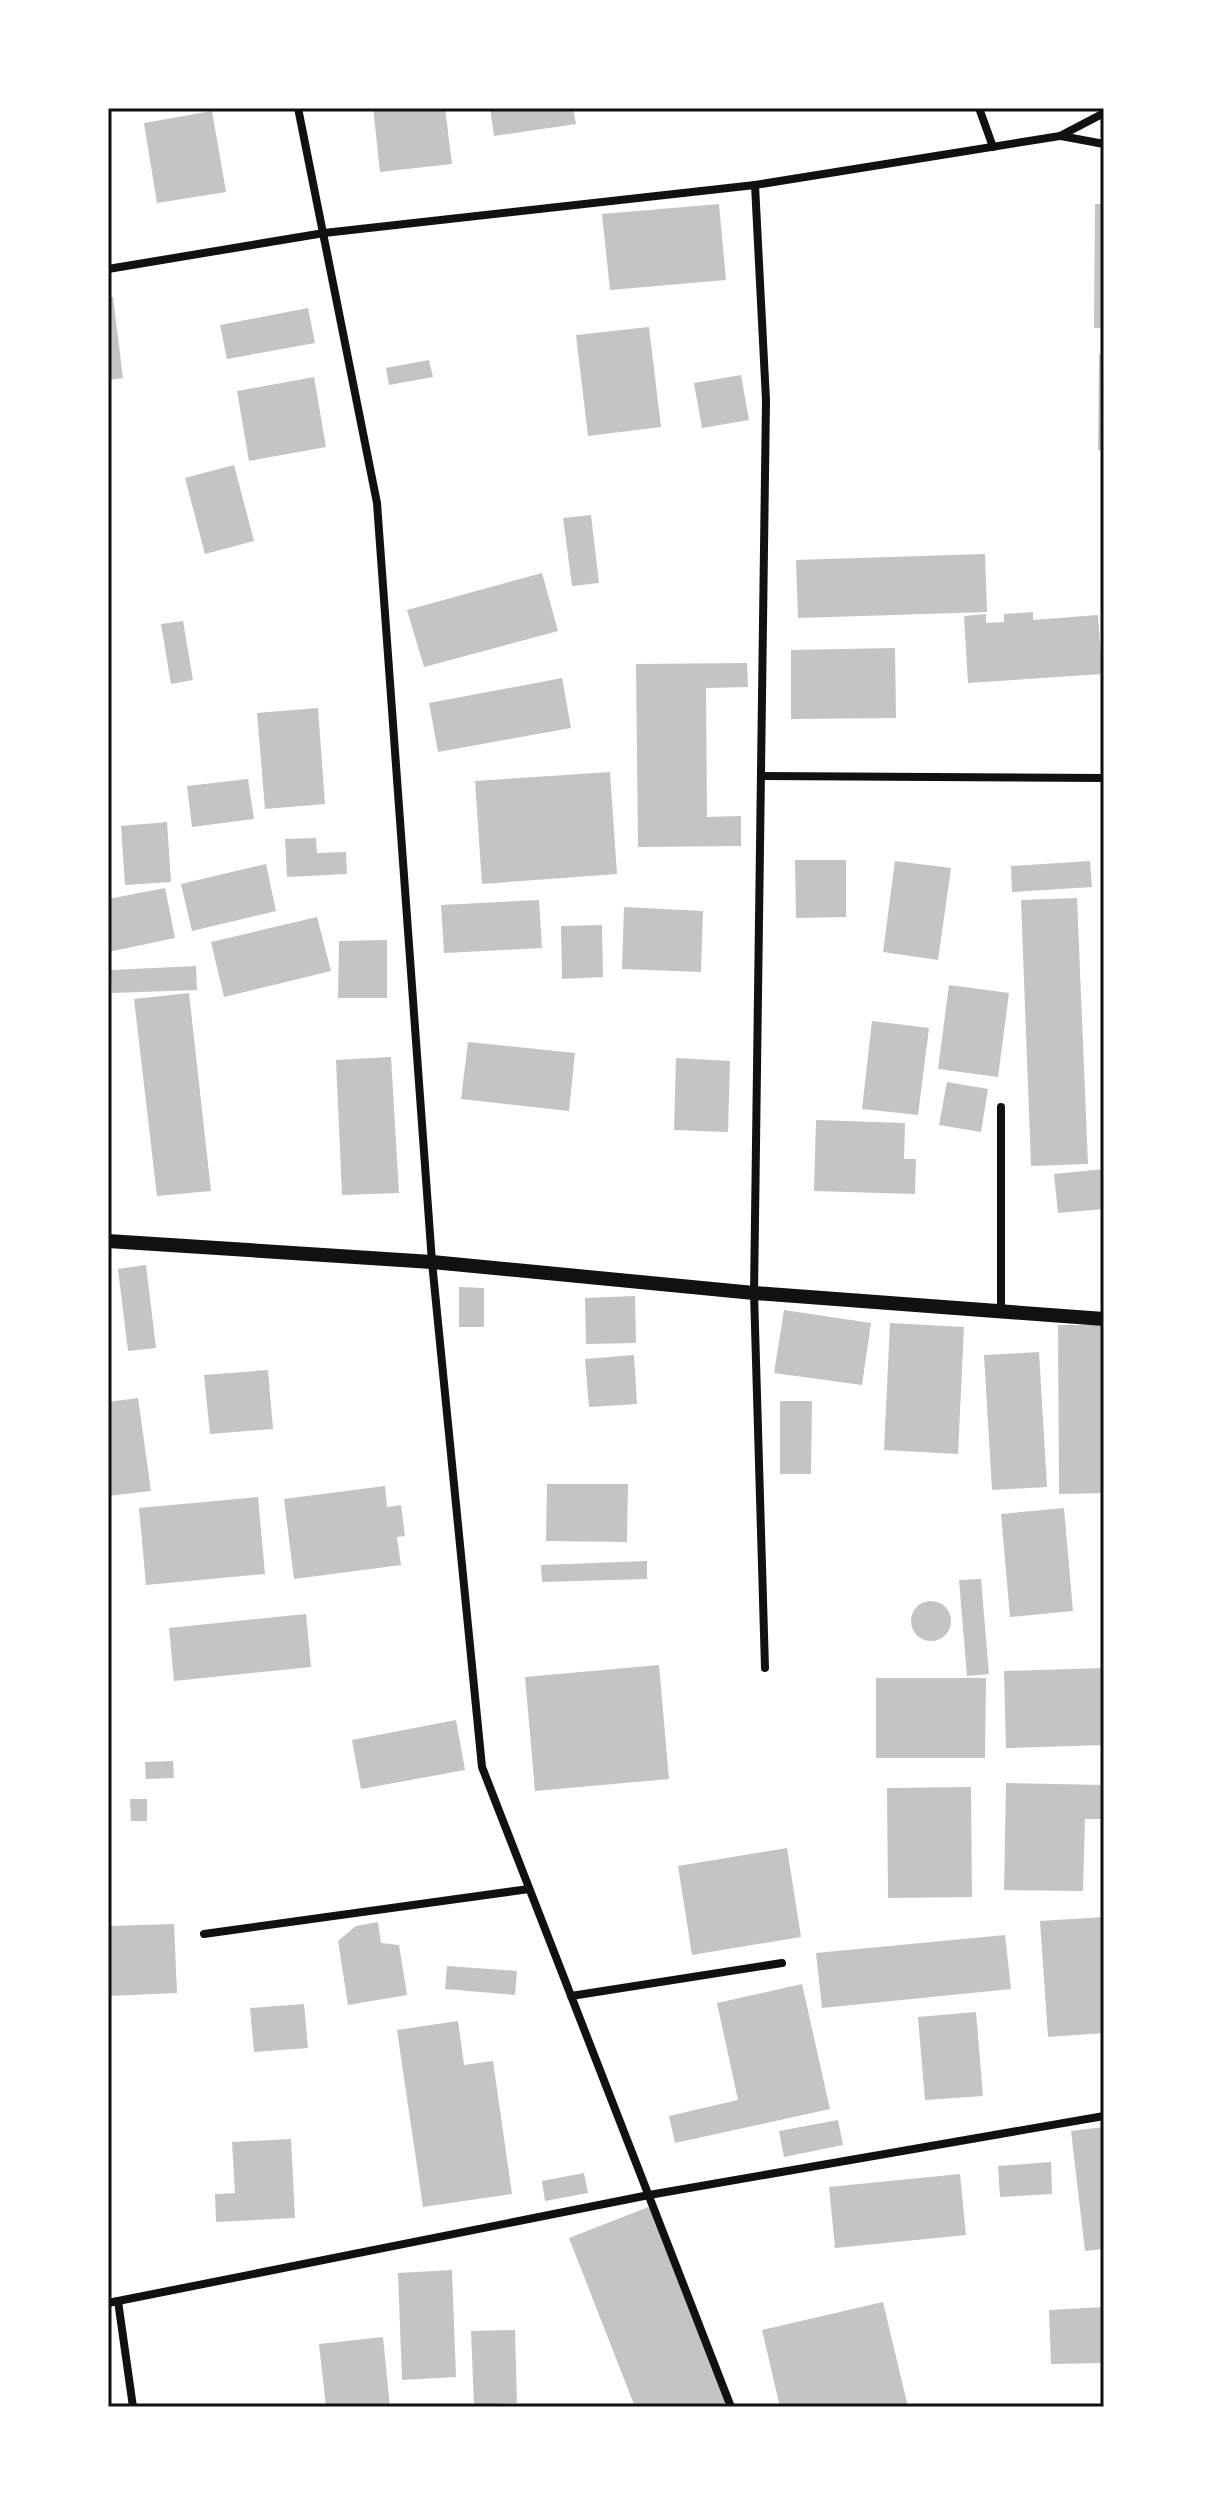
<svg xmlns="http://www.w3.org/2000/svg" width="1212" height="2515" font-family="Ubuntu,sans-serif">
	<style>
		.building { fill: #c4c4c4 }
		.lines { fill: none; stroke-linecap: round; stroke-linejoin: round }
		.minor { stroke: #111; stroke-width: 8 }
		.tertiary { stroke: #111; stroke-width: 14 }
		.neatline { fill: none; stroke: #111; stroke-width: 3 }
	</style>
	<rect width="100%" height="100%" fill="#fff"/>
	<g class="building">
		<path d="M373 108H445L452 164 380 172Z"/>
		<path d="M490 108H573L576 124 494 136Z"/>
		<path d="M212 111 226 192 157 203 144 123Z"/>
		<path d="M719 204 726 280 610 290 602 214Z"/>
		<path d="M1095 204H1104V328H1094Z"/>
		<path d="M108 297H113L123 378 108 380Z"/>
		<path d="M308 308 315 343 227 359 220 325Z"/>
		<path d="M649 327 661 427 588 436 576 335Z"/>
		<path d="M1099 354 1104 355V450H1098Z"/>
		<path d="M429 360 433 377 389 385 386 368Z"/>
		<path d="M741 375 749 420 702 428 694 383Z"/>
		<path d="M314 377 326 447 249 461 237 391Z"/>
		<path d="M234 465 254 541 205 554 185 478Z"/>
		<path d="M591 515 599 583 572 586 563 518Z"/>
		<path d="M985 554 987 612 798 618 796 560Z"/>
		<path d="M542 573 558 631 424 667 407 610Z"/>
		<path d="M1033 612V620L1098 615 1102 674 968 683 964 616 986 614V623L1004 622V614Z"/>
		<path d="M183 621 193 680 171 684 161 624Z"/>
		<path d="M895 648 896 718 791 719V650Z"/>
		<path d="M747 663 748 687 706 688 707 817 741 816V846L638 847 636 664Z"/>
		<path d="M562 678 571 728 438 752 429 703Z"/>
		<path d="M318 708 325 804 265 809 257 713Z"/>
		<path d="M610 772 617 874 482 884 475 781Z"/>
		<path d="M248 779 254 819 192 827 187 786Z"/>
		<path d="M167 822 171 882 125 885 121 826Z"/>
		<path d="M316 838 317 853 346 852 347 874 287 877 285 839Z"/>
		<path d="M795 860H846V917L796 918Z"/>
		<path d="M895 861 951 868 938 960 883 952Z"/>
		<path d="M1090 861 1092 887 1012 892 1011 866Z"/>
		<path d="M266 864 276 911 192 931 181 884Z"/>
		<path d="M165 888 175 938 108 952V899Z"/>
		<path d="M1077 898 1088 1164 1031 1166 1021 900Z"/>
		<path d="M539 900 542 948 444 953 441 905Z"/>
		<path d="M624 907 703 911 701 972 622 969Z"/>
		<path d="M317 917 331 971 224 997 211 942Z"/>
		<path d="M602 925 603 977 562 979 561 926Z"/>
		<path d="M387 940V998H338L339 941Z"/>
		<path d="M196 966 197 990 112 993 111 970Z"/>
		<path d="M949 985 1009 993 998 1077 938 1069Z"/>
		<path d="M189 993 211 1191 157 1196 134 999Z"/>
		<path d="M872 1021 929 1028 918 1115 862 1109Z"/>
		<path d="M468 1042 575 1053 569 1111 461 1099Z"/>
		<path d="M391 1057 399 1193 342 1195 336 1060Z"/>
		<path d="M676 1058 730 1061 728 1132 674 1130Z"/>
		<path d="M947 1082 988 1089 981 1132 939 1125Z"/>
		<path d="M816 1120 905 1123 904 1159H916L915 1194 814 1191Z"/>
		<path d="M1104 1169V1209L1058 1213 1054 1174Z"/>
		<path d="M146 1265 156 1348 128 1351 118 1269Z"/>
		<path d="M459 1287 484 1288V1327H459Z"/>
		<path d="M635 1296 636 1343 586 1344 585 1298Z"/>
		<path d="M784 1310 871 1323 862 1385 774 1373Z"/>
		<path d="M890 1323 964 1327 958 1454 884 1450Z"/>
		<path d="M1058 1325H1104V1493L1059 1494Z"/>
		<path d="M1039 1352 1047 1487 992 1490 984 1355Z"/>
		<path d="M634 1355 637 1404 589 1407 585 1359Z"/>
		<path d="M268 1370 273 1429 210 1434 204 1375Z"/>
		<path d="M138 1398 151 1491 108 1496V1402Z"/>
		<path d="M780 1401H812L811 1474H780Z"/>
		<path d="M547 1484H628L627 1542 546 1541Z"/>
		<path d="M385 1486 387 1507 401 1505 405 1536 397 1537 401 1565 294 1579 284 1499Z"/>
		<path d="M258 1497 265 1574 146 1585 139 1508Z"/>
		<path d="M1064 1508 1073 1611 1010 1617 1001 1514Z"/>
		<path d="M647 1561V1579L542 1582 541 1565Z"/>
		<path d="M981 1579 989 1674 967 1676 959 1580Z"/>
		<circle cx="931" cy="1621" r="20"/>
		<path d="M306 1614 311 1667 174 1681 169 1628Z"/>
		<path d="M659 1665 669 1779 535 1791 525 1677Z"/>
		<path d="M1104 1668V1745L1006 1748 1004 1671Z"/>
		<path d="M876 1678H986L985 1758H876Z"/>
		<path d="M456 1720 465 1770 361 1789 352 1740Z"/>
		<path d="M173 1761 174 1778 146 1779 145 1762Z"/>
		<path d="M1006 1783 1104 1785V1819H1085L1083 1891 1004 1890Z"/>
		<path d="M971 1787 972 1897 888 1898 887 1788Z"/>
		<path d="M130 1799H147V1821H131Z"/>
		<path d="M787 1848 801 1937 692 1955 678 1866Z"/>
		<path d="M1104 1917V2033L1048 2037 1040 1921Z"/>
		<path d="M378 1922 381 1943 399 1945 407 1995 348 2005 338 1941 356 1926Z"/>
		<path d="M174 1924 177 1993 108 1996V1926Z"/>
		<path d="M1005 1935 1011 1989 822 2008 816 1953Z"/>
		<path d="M447 1966 517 1971 515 1995 445 1989Z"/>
		<path d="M802 1984 830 2109 675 2143 669 2116 738 2100 717 2003Z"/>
		<path d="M304 2004 308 2048 254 2052 250 2008Z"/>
		<path d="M976 2012 983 2096 925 2100 918 2017Z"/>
		<path d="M458 2021 464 2065 493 2061 512 2194 423 2207 397 2030Z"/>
		<path d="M838 2120 843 2145 784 2157 779 2131Z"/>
		<path d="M1104 2127V2249L1085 2251 1071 2131Z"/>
		<path d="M291 2139 295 2218 216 2222 215 2194 235 2193 232 2142Z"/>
		<path d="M1051 2162 1052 2194 1000 2197 998 2166Z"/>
		<path d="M584 2173 588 2193 545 2201 542 2181Z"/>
		<path d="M960 2174 966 2235 835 2248 829 2187Z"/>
		<path d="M651 2206 727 2402 715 2407H635L569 2238Z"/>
		<path d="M452 2270 456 2377 402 2380 398 2273Z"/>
		<path d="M883 2302 908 2407H780L762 2330Z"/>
		<path d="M1104 2307V2363L1051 2364 1049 2310Z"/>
		<path d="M515 2330 517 2403 474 2405 471 2331Z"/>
		<path d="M383 2337 390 2407H326L319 2344Z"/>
	</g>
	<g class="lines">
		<g class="minor">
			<path d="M298 108 377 503 432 1262 482 1767 731 2407"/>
			<path d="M979 108 993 147"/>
			<path d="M1061 136 1104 144"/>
			<path d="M755 185 766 400 754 1293 765 1668"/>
			<path d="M108 269 324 233 755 185 1060 136 1104 113"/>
			<path d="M761 776 1104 778"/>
			<path d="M1001 1107V1311"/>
			<path d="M204 1934 529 1889"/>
			<path d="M571 1996 782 1963"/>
			<path d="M118 2301 133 2407"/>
			<path d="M108 2303 649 2195 1104 2116"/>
		</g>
		<path class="tertiary" d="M108 1241 432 1262 754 1293 1104 1319"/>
	</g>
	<rect width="1212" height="2515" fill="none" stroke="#ffffff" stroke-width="220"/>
	<rect x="110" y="110" width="992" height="2295" class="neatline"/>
</svg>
